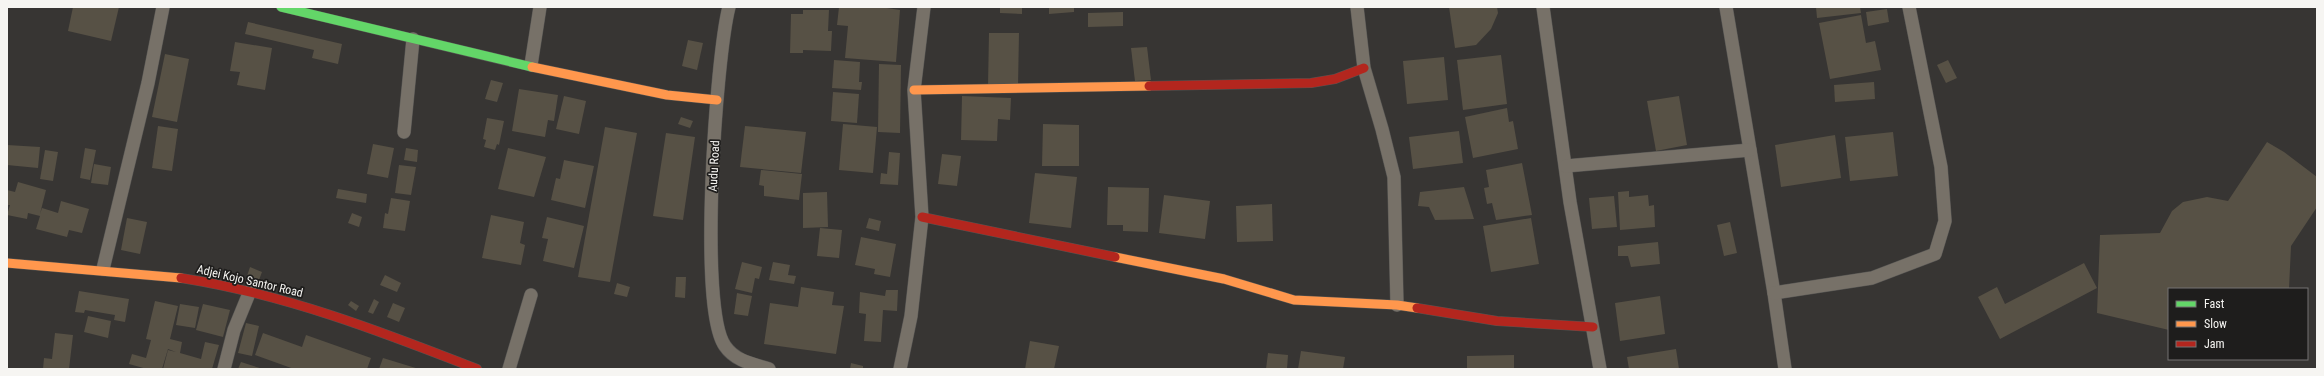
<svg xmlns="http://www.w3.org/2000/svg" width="2324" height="376" font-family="'Roboto Condensed',sans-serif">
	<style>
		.building { fill: #575145 }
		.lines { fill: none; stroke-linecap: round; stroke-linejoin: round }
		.street-casing { stroke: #555452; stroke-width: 14 }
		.fast-casing { stroke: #555452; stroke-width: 10 }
		.slow-casing { stroke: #555452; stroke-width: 10 }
		.jam-casing { stroke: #555452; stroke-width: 10 }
		.street { stroke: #777168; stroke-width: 13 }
		.fast { stroke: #63d668; stroke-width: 9 }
		.slow { stroke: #ff974d; stroke-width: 9 }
		.jam { stroke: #b3261e; stroke-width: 9 }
		.labels { text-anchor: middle; stroke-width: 3.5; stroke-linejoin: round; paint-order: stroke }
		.street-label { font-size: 12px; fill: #f6f5f2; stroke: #1e1d1c }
	</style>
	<rect width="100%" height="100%" fill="#373533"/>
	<g class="building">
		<path d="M73 7H119L111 41 68 31Z"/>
		<path d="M839 7H880L900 10 896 62 845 58 848 26 837 25Z"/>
		<path d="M1000 7H1022V14L1000 13Z"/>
		<path d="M1049 7H1074V12L1049 14Z"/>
		<path d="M1449 7H1497L1498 13 1491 29 1476 45 1455 48Z"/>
		<path d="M1816 7H1860L1861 13 1817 18Z"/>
		<path d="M1887 9 1889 22 1868 26 1866 12Z"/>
		<path d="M803 10H829L828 31H832L831 51 803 50V53H790L791 14H803Z"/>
		<path d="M1123 12V26L1088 27V13Z"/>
		<path d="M1861 15 1866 43 1875 41 1881 70 1830 79 1819 23Z"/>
		<path d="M248 22 342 44 338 64 312 58 314 50 245 34Z"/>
		<path d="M989 33H1019L1018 86H988Z"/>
		<path d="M688 40 703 43 697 70 682 66Z"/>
		<path d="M235 42 272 48 265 90 237 85 240 72 230 71Z"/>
		<path d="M1147 47 1151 80 1135 81 1131 48Z"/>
		<path d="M165 54 189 59 177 122 152 117Z"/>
		<path d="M1501 55 1507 104 1463 110 1457 60Z"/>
		<path d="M1444 57 1448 100 1407 104 1403 61Z"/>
		<path d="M834 60 860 62 859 82H862L861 90 832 88Z"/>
		<path d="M1948 60 1957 78 1946 83 1937 65Z"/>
		<path d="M879 64 901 65 900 133 878 132Z"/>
		<path d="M491 80 503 83 497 102 485 99Z"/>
		<path d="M1874 82 1875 99 1835 102 1834 85Z"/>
		<path d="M519 89 558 95 554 121 548 120 545 137 512 131Z"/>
		<path d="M833 92 859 94 857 123 831 121Z"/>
		<path d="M564 96 586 101 579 134 556 129Z"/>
		<path d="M962 96 1011 98 1010 120 998 119 997 141 961 140Z"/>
		<path d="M1679 96 1687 145 1656 151 1647 101Z"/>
		<path d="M1507 108 1509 122 1513 121 1518 149 1473 158 1465 117Z"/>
		<path d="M681 117 693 121 690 128 678 124Z"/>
		<path d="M487 118 504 121 499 145 497 144 495 150 484 147 486 140 483 139Z"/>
		<path d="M843 124 877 127 873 173 839 170Z"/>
		<path d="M1043 124 1079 125V166H1042Z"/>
		<path d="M158 126 178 129 172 171 152 168Z"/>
		<path d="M745 126 806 132 801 173 740 167Z"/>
		<path d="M605 127 637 133 610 282 578 277Z"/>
		<path d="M1459 131 1463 163 1413 169 1409 137Z"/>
		<path d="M1893 132 1898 176 1850 181 1845 137Z"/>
		<path d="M666 133 695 137 683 220 653 216Z"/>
		<path d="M1835 135 1841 178 1781 187 1775 145Z"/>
		<path d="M2267 142 2284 152 2317 177V207L2291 246 2289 289H2169V330L2097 313 2100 235 2160 233 2172 211 2183 202 2207 197 2228 201Z"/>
		<path d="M373 144 394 148 388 178 367 174Z"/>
		<path d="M7 145 40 147 38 168 7 165Z"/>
		<path d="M85 148 96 150 90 180 80 178Z"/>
		<path d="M406 148 418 150 417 162 404 160Z"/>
		<path d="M508 148 546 157 534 197 498 189Z"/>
		<path d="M45 150 58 152 53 181 40 179Z"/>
		<path d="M889 152 900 153 898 185 880 184 881 173 887 174Z"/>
		<path d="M942 154 961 156 957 186 938 184Z"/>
		<path d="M564 160 594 166 585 208 551 200 556 178 560 179Z"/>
		<path d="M1522 163 1532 215 1496 220 1492 203 1487 204 1484 188 1489 187 1486 170Z"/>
		<path d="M94 164 111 167 108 185 91 183Z"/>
		<path d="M399 165 416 167 411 195 395 193Z"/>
		<path d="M761 170 802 174 799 200 764 196V186L759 185Z"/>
		<path d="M1035 173 1077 177 1071 228 1029 223Z"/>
		<path d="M18 182 46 190 40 214 42 208 58 213 61 201 89 209 82 233 69 230 67 237 36 229 40 216 28 213 27 219 7 215 10 205H7V190L15 192Z"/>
		<path d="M1108 187 1149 188 1148 232 1123 231V225H1107Z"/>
		<path d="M1464 187 1474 219 1435 220 1429 207 1418 206 1420 192Z"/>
		<path d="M338 189 367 194 366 203 336 198Z"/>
		<path d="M1629 191V197L1648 195 1649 206 1654 205 1655 227 1620 230 1618 192Z"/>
		<path d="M827 192 828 227 803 228V193Z"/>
		<path d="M1164 195 1210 201 1205 239 1159 233Z"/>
		<path d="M1614 196 1617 227 1592 229 1589 198Z"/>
		<path d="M391 198 410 201 405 231 383 228 385 213 388 214Z"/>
		<path d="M1272 204 1273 241 1237 242 1236 206Z"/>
		<path d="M352 213 362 217 359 227 348 223Z"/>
		<path d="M491 215 524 222 520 243 525 245 521 265 482 258Z"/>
		<path d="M547 217 584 226 574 268 543 261 548 239 542 238Z"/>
		<path d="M127 218 147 222 140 254 121 250Z"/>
		<path d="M869 218 881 221 879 231 866 228Z"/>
		<path d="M1531 218 1539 264 1491 272 1483 226Z"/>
		<path d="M1730 222 1737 253 1724 256 1717 225Z"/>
		<path d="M820 228 842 230 839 258 817 256Z"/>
		<path d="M861 237 896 244 890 277 874 274 875 269 855 265Z"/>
		<path d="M1658 242 1660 264 1631 267 1628 256H1618V246Z"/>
		<path d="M742 262 762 267 759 279 755 278 752 293 735 289Z"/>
		<path d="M773 262 790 265 788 275 796 276 794 284 769 280Z"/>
		<path d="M2084 263 2097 288 2000 339 1978 297 1997 287 2005 304Z"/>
		<path d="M250 267 262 272 259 280 247 276Z"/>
		<path d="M385 275 401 283 397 292 380 285Z"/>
		<path d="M676 277H686L685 298 675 297Z"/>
		<path d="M617 283 630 287 627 297 614 294Z"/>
		<path d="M801 287 834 292 832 305 844 306 836 354 764 344 770 303 798 307Z"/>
		<path d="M886 290H898L897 311 883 310 881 342 864 341 866 314 859 313 860 292 885 296Z"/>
		<path d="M79 291 129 299 125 322 114 320 115 315 85 310 84 313 75 312Z"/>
		<path d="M737 293 752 296 748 316 734 314Z"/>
		<path d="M1660 296 1665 334 1620 341 1615 303Z"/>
		<path d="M374 299 379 302 373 314 368 312Z"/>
		<path d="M155 301 178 306 170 339 182 342 180 353 201 359 205 342 219 345 212 369H163L168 350 176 352 168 349 162 369H147L129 364 132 354 146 358 151 340 146 339Z"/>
		<path d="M351 301 359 306 356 311 348 305Z"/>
		<path d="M393 303 405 308 399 322 387 317Z"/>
		<path d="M180 304 199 307 195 328 176 325Z"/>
		<path d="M203 304 230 310 223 337 196 330Z"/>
		<path d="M88 316 111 321 108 338 84 332Z"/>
		<path d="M246 323 259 326 252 356 238 353Z"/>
		<path d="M55 333 73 335 69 369H43L44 358 52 359Z"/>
		<path d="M263 333 302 347 306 335 371 358 367 369H294L255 355Z"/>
		<path d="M1030 341 1059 346 1054 369H1025Z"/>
		<path d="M1676 349 1679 369H1629L1627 357Z"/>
		<path d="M1301 351 1345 357 1343 369H1298Z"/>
		<path d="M1268 353 1288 355 1287 369H1266Z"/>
		<path d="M1514 355V369H1467V356Z"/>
		<path d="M383 358 419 369H379Z"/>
		<path d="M241 362 263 369H238Z"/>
		<path d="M851 363 863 366V369H850Z"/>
	</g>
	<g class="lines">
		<g class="street-casing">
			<g id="street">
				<path d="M729 7C716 57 698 309 725 346 735 361 753 364 769 369"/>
				<path d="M1357 7 1364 68 1382 129 1394 177 1397 305"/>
				<path d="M1543 7 1570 202 1600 369"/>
				<path d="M1726 7 1774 293 1785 369"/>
				<path d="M531 65 540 7"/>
				<path d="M404 132 413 39"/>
				<path d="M1566 166 1750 150"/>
				<path d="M103 269 148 83 163 7"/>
				<path d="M1774 293 1872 278 1935 254 1945 221 1941 167 1909 7"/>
				<path d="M224 369 234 330 250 291"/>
				<path d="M509 369 531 295"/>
				<path d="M900 369 911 316 922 217 914 90 924 7"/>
			</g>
		</g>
		<g class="fast-casing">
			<path id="fast" d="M281 7 532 67"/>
		</g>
		<g class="slow-casing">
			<g id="slow">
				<path d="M532 67 667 95 717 100"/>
				<path d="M914 90 1149 86"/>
				<path d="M1115 257 1224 279 1294 300 1397 305 1417 308"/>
				<path d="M7 263 181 278"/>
			</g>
		</g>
		<g class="jam-casing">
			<g id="jam">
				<path d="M1149 86 1311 83 1335 79 1364 68"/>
				<path d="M922 217 1115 257"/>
				<path d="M181 278C284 294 380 331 477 369"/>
				<path d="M1417 308 1497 321 1593 327"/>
			</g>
		</g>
		<use href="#street" class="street"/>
		<use href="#fast" class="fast"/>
		<use href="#slow" class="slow"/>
		<use href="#jam" class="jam"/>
	</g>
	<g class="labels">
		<g class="street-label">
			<text transform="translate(714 166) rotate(-87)" y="4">Audu Road</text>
			<text transform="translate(250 281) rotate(13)" y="4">Adjei Kojo Santor Road</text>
		</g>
	</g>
	<rect width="2324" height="376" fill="none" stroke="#f6f5f2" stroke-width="16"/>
	<rect x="2168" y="288" width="140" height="72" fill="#1e1d1c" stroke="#747372"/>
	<rect x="2176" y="301" width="20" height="6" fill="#63d668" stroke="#747372"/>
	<text x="2204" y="308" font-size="12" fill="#f6f5f2">Fast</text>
	<rect x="2176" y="321" width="20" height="6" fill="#ff974d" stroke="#747372"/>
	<text x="2204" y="328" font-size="12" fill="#f6f5f2">Slow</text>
	<rect x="2176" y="341" width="20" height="6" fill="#b3261e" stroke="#747372"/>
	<text x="2204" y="348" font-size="12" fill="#f6f5f2">Jam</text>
</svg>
